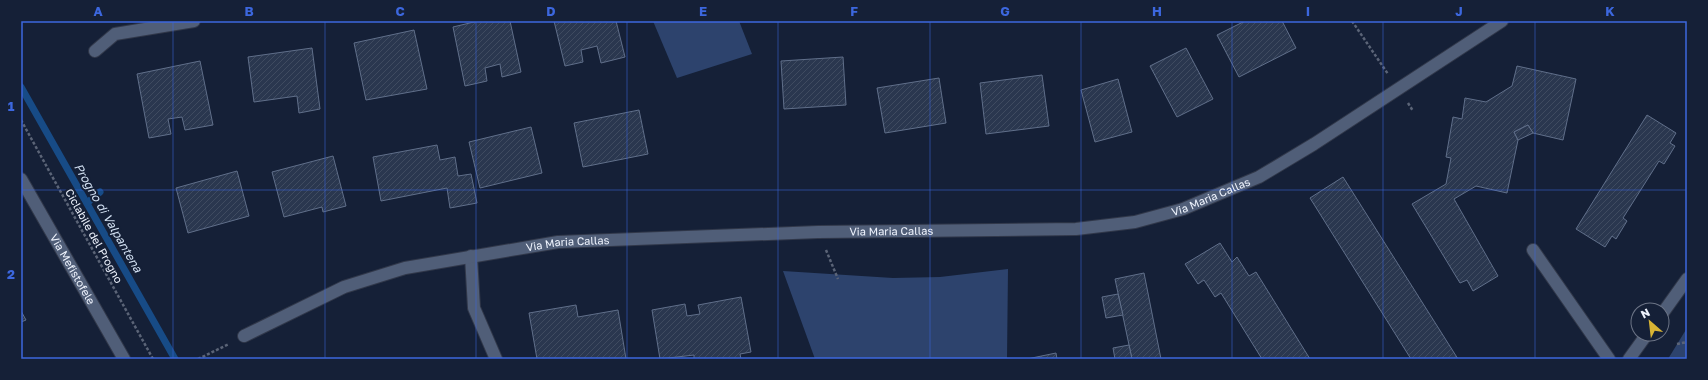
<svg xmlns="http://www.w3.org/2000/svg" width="1708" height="380" font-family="'Golos Text',sans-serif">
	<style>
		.green { fill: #2d436d }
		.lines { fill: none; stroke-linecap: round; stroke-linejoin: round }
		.stream { stroke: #174b86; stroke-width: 7 }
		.building { fill: url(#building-hatch); stroke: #606f8a }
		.lane-casing { stroke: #31384a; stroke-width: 14 }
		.street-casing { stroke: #31384a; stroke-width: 14 }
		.path { stroke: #5b6477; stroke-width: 2.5; stroke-dasharray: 3 2; stroke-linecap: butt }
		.lane { stroke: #505e78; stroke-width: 12 }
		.street { stroke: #505e78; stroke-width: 12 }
		.grid { fill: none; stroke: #3c67de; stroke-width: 1; stroke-opacity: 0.55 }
		.labels { text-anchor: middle; stroke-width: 4; stroke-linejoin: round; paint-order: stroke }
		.street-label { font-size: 11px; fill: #eef3fd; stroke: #152037 }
		.water-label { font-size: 12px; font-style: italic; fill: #d1dff1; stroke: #152037 }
		.neatline { fill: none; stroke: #3c67de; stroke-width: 1.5 }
		.grid-label { font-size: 13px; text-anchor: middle; font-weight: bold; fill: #3c67de }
	</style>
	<defs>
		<pattern id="building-hatch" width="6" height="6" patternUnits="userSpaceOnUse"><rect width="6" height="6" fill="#2a374f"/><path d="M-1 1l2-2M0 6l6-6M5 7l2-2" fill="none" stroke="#3f4b60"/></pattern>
	</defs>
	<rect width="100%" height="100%" fill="#152037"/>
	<g class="green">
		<path d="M653 21H739L752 54 677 78Z"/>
		<path d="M1008 269 1007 359H815L783 271 893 278 940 277Z"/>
		<path d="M1687 328V359H1668Z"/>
	</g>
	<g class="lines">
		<g class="stream">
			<path d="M21 87 175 359"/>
			<path d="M87 203 100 192"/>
		</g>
	</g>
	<g class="building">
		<path d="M478 21H510L521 72 502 77 500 64 485 68 487 81 465 86 453 27Z"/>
		<path d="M554 21H616L625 57 601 63 597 46 581 50 583 62 565 66Z"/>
		<path d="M1245 21H1282L1296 48 1239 77 1217 35Z"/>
		<path d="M414 30 427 89 366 100 354 43Z"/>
		<path d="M312 48 320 109 299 113 297 96 254 102 248 57Z"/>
		<path d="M1186 48 1213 99 1177 117 1150 66Z"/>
		<path d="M843 57 846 105 784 109 781 61Z"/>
		<path d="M200 61 213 125 185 130 182 117 168 119 171 134 149 138 137 74Z"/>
		<path d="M1517 66 1576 79 1563 140 1533 133 1528 125 1514 132 1518 140 1507 193 1476 186 1454 199 1498 276 1473 291 1467 280 1460 283 1412 204 1446 184 1451 158 1446 157 1453 117 1462 119 1465 98 1486 102 1512 86Z"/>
		<path d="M1042 75 1049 126 986 134 980 83Z"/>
		<path d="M939 78 946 123 885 133 877 88Z"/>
		<path d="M1118 79 1132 132 1095 142 1081 90Z"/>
		<path d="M639 110 648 154 583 167 574 123Z"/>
		<path d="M1647 115 1676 133 1670 143 1675 146 1664 164 1659 161 1623 218 1627 221 1616 239 1612 236 1605 247 1576 229Z"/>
		<path d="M1528 125 1533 133 1518 140 1514 132Z"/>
		<path d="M531 127 542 173 480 188 469 142Z"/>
		<path d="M437 145 440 160 455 157 458 176 471 174 477 203 450 208 447 188 381 201 373 157Z"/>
		<path d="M333 156 346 206 323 212 322 207 284 217 272 172Z"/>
		<path d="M237 171 249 216 188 233 176 188Z"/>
		<path d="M1343 177 1458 359H1411L1310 198Z"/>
		<path d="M1220 243 1232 262 1237 257 1249 276 1256 272 1310 359H1262L1221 293 1215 297 1204 280 1198 284 1185 264Z"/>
		<path d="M1144 273 1161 359H1132L1115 279Z"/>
		<path d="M1118 294 1123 315 1106 318 1102 297Z"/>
		<path d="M741 297 751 352 740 354 741 359H694V355L660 359 652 310 685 304 687 316 700 314 698 305Z"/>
		<path d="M576 305 578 317 618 310 626 359H537L529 313Z"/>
		<path d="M21 311 26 320 21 322Z"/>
		<path d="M1129 345 1132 359H1115L1113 348Z"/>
		<path d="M1056 353 1057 359H1027Z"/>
	</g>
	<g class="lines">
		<g class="lane-casing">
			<path id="lane" d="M1533 250 1609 359"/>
		</g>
		<g class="street-casing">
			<g id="street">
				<path d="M95 51 115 34 194 21"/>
				<path id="s1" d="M21 179 124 359"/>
				<path d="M471 256 474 308 496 359"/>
				<path d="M1662 314 1687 279"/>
				<path id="s2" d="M244 336 344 287 405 268 558 242 818 232 1076 229 1135 222 1183 209 1259 177 1314 144 1502 21"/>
				<path d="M1629 359 1647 334"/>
			</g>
		</g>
		<g class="path">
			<path d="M1352 21 1388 74"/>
			<path d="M1408 103 1413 111"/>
			<path d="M21 120 153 359"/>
			<path d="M826 250 838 279"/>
			<path d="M1677 344 1687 342"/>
			<path d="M198 359 229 344"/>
		</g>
		<use href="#lane" class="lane"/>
		<use href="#street" class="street"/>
	</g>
	<path class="grid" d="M173 21V359M325 21V359M476 21V359M627 21V359M778 21V359M930 21V359M1081 21V359M1232 21V359M1383 21V359M1535 21V359M21 190H1687"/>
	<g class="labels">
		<g class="street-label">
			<text dy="4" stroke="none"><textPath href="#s2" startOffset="988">Via Maria Callas</textPath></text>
			<text dy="4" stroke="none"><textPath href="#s2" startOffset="664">Via Maria Callas</textPath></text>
			<text transform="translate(94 236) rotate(61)" y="4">Ciclabile del Progno</text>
			<text dy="4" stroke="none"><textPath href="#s2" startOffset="340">Via Maria Callas</textPath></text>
			<text dy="4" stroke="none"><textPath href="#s1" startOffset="104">Via Mefistofele</textPath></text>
		</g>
		<g class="water-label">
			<text transform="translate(108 218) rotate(60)" y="4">Progno di Valpantena</text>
		</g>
	</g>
	<rect width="1708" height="380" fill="none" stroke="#152037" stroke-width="44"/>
	<g transform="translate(1650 322) rotate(332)"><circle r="19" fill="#152037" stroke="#6c7486"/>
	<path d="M0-3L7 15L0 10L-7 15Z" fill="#d8b434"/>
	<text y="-6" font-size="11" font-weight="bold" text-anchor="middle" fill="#eef3fd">N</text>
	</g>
	<rect x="22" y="22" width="1664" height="336" class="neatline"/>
	<g class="grid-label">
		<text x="98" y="16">A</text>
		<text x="249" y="16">B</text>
		<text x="400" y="16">C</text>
		<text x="551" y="16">D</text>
		<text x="703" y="16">E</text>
		<text x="854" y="16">F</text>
		<text x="1005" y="16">G</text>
		<text x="1157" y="16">H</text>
		<text x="1308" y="16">I</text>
		<text x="1459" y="16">J</text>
		<text x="1610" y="16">K</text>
		<text x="11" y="111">1</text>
		<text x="11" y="279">2</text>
	</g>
</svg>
